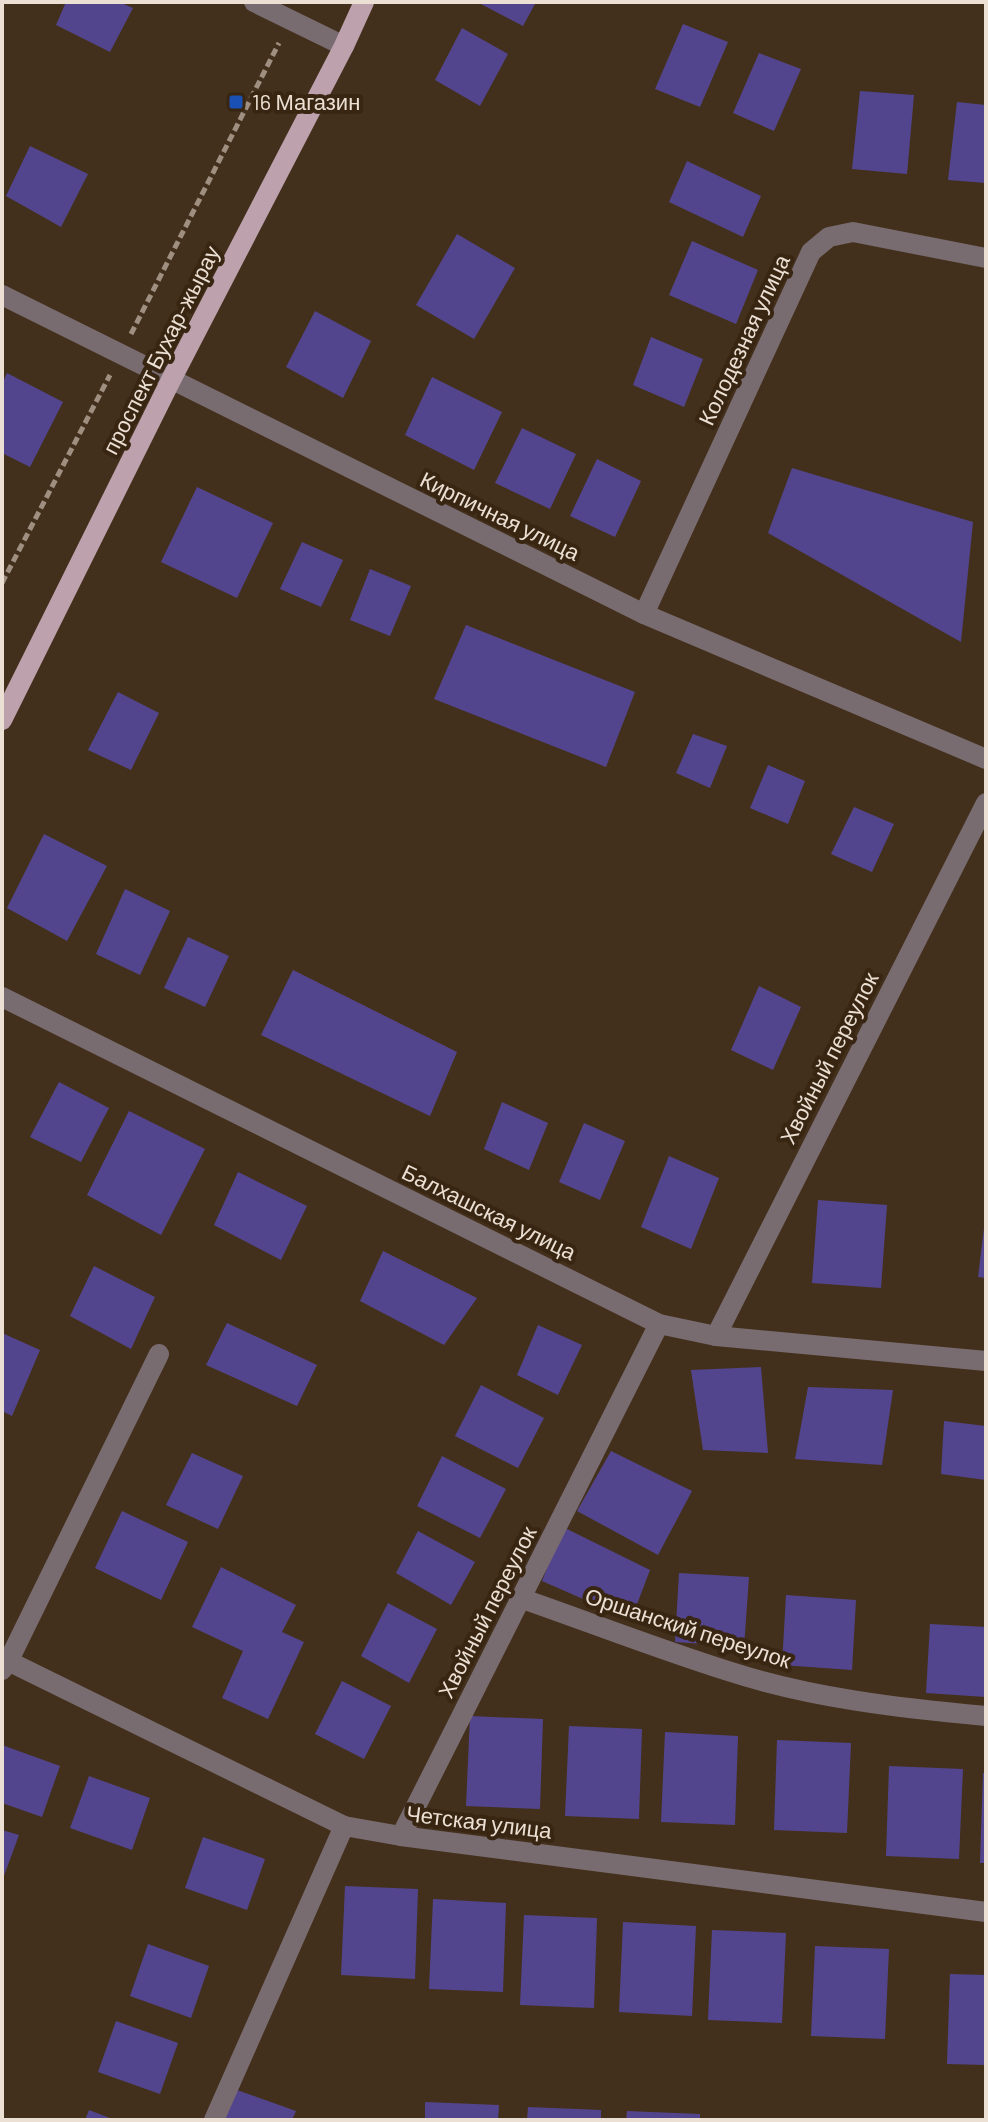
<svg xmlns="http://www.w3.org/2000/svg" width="988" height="2122" font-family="Barlow,sans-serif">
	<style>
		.building { fill: #53458d }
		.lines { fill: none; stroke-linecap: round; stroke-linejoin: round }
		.path { stroke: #9f8f80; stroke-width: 5; stroke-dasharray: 8 4; stroke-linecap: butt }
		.minor { stroke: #796c71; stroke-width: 20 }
		.major { stroke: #bda2ae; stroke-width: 20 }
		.transit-dot { fill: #1a4fb4; stroke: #382612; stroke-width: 3 }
		.labels { text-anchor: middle; stroke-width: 8; stroke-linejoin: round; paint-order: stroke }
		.poi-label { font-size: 22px; fill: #ece0d4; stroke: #382612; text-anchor: start }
		.street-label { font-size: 22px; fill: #ece0d4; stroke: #382612 }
	</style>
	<rect width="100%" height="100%" fill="#43301c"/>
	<g class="building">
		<path d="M66 2H119L133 8 110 52 56 25Z"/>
		<path d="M477 2H536L523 26Z"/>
		<path d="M683 24 728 42 700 107 655 89Z"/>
		<path d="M462 28 508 54 480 106 435 80Z"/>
		<path d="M759 53 801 69 774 131 733 113Z"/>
		<path d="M860 91 914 95 907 174 852 169Z"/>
		<path d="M957 102 986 105V183L948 180Z"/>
		<path d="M30 146 88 174 61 227 6 196Z"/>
		<path d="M687 161 761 196 743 237 669 202Z"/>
		<path d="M457 234 515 268 474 339 416 305Z"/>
		<path d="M692 241 758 270 736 324 669 295Z"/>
		<path d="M315 311 371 341 343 398 286 367Z"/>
		<path d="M651 337 703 359 684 407 633 385Z"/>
		<path d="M7 373 63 402 30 467 2 453V384Z"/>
		<path d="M432 377 502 412 474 470 405 435Z"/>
		<path d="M522 428 576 454 550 509 495 483Z"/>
		<path d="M597 459 641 481 615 537 570 516Z"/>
		<path d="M792 468 973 522 961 642 768 533Z"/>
		<path d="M197 487 273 523 237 598 161 562Z"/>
		<path d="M302 542 343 560 321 607 280 589Z"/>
		<path d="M370 569 411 586 390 636 350 620Z"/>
		<path d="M466 625 635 692 606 767 434 699Z"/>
		<path d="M118 692 159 713 131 770 88 750Z"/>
		<path d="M693 734 727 746 710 788 676 773Z"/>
		<path d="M768 765 805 781 788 824 750 808Z"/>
		<path d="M854 807 894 824 872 872 831 854Z"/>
		<path d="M44 834 107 866 67 941 7 908Z"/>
		<path d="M125 889 170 911 140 975 96 954Z"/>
		<path d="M188 937 229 956 205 1007 164 988Z"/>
		<path d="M293 970 457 1052 430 1116 261 1035Z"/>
		<path d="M759 986 801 1007 773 1070 731 1050Z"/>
		<path d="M59 1082 109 1108 81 1162 30 1137Z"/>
		<path d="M502 1102 548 1123 529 1170 484 1149Z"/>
		<path d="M129 1111 205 1149 161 1235 87 1195Z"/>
		<path d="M584 1123 625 1141 600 1200 559 1182Z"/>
		<path d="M669 1156 719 1178 691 1249 641 1227Z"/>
		<path d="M238 1172 307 1206 281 1260 214 1225Z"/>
		<path d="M818 1200 887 1205 881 1288 812 1283Z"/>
		<path d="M984 1228H986V1278L978 1277Z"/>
		<path d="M383 1251 477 1298 444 1345 360 1301Z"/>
		<path d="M94 1266 155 1297 131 1349 70 1316Z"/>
		<path d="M227 1323 317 1365 297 1406 206 1365Z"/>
		<path d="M538 1325 582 1345 558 1395 517 1375Z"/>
		<path d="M2 1333 40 1350 12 1416 2 1411Z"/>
		<path d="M761 1367 768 1453 703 1450 691 1370Z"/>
		<path d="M481 1385 544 1418 518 1468 455 1436Z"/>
		<path d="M808 1387 893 1390 882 1465 795 1459Z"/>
		<path d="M944 1421 986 1426V1480L941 1474Z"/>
		<path d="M611 1451 692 1491 658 1555 577 1511Z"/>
		<path d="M192 1453 243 1476 218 1529 166 1505Z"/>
		<path d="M442 1456 506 1489 480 1538 417 1506Z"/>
		<path d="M122 1511 188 1542 161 1600 95 1568Z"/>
		<path d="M563 1527 650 1570 631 1620 542 1581Z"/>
		<path d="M418 1531 475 1562 451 1605 396 1573Z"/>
		<path d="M221 1567 296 1605 282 1632 304 1642 268 1719 222 1698 243 1651 192 1627Z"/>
		<path d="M679 1573 749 1577 744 1647 675 1642Z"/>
		<path d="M786 1595 856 1600 852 1670 782 1665Z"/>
		<path d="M388 1603 437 1629 409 1683 361 1656Z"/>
		<path d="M930 1624 986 1627V1697L926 1693Z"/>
		<path d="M342 1681 391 1706 364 1759 315 1734Z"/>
		<path d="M470 1716 543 1719 540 1809 466 1806Z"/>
		<path d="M569 1726 642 1729 639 1819 565 1816Z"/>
		<path d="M665 1732 738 1736 735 1825 661 1822Z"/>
		<path d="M777 1740 851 1743 847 1833 774 1830Z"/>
		<path d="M2 1745 60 1766 42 1817 2 1803Z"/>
		<path d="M889 1766 963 1769 959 1859 886 1856Z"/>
		<path d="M983 1773H986V1863H980Z"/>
		<path d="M89 1776 150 1798 132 1850 70 1828Z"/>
		<path d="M2 1830 19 1835 2 1881Z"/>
		<path d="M203 1837 265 1859 247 1910 185 1888Z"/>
		<path d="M345 1886 418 1889 415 1979 341 1975Z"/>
		<path d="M433 1899 506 1903 503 1992 429 1989Z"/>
		<path d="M524 1915 597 1918 594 2008 520 2005Z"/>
		<path d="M623 1922 696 1926 692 2016 619 2012Z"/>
		<path d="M712 1930 786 1933 782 2023 708 2020Z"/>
		<path d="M148 1944 209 1966 191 2018 130 1996Z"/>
		<path d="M815 1946 889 1949 885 2039 811 2036Z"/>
		<path d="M950 1974 986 1975V2065L947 2064Z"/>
		<path d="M116 2021 178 2043 160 2094 98 2072Z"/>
		<path d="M234 2089 296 2111 292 2120H223Z"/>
		<path d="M425 2102 499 2105 498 2120H425Z"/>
		<path d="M528 2107 601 2110V2120H527Z"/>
		<path d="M89 2110 115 2120H85Z"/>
		<path d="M627 2111 700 2114V2120H626Z"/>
	</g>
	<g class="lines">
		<g class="path">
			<path d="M131 334 279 43"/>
			<path d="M2 583 110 375"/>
		</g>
		<g class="minor">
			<path d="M254 2 344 46"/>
			<path d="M2 295 644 614 986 759"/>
			<path d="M644 614 811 252 829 237 853 232 986 258"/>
			<path d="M2 997 659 1324 716 1336 986 1361"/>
			<path d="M716 1336 986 803"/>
			<path d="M520 1598C589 1622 658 1649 728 1671 811 1698 899 1708 986 1716"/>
			<path d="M2 1658 344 1826 401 1836 986 1912"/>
			<path d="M2 1670 8 1662 159 1354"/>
			<path d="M401 1836 659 1324"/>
			<path d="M214 2120 344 1826"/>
		</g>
		<path class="major" d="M2 720 171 380 344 46 364 2"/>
	</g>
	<rect class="transit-dot" x="228" y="94" width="16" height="16" rx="4"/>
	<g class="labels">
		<g class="poi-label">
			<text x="252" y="110">16 Магазин</text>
		</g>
		<g class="street-label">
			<text transform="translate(744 340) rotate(-65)" y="8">Колодезная улица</text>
			<text transform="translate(161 350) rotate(-63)" y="8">проспект Бухар-жырау</text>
			<text transform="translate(500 516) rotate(26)" y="8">Кирпичная улица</text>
			<text transform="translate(829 1058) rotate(-63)" y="8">Хвойный переулок</text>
			<text transform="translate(489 1212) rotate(26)" y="8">Балхашская улица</text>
			<text transform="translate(487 1612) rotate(-63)" y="8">Хвойный переулок</text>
			<text transform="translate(688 1628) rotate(18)" y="8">Оршанский переулок</text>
			<text transform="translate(479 1822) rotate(7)" y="8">Четская улица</text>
		</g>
	</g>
	<rect width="988" height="2122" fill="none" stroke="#ece0d4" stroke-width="8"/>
</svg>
